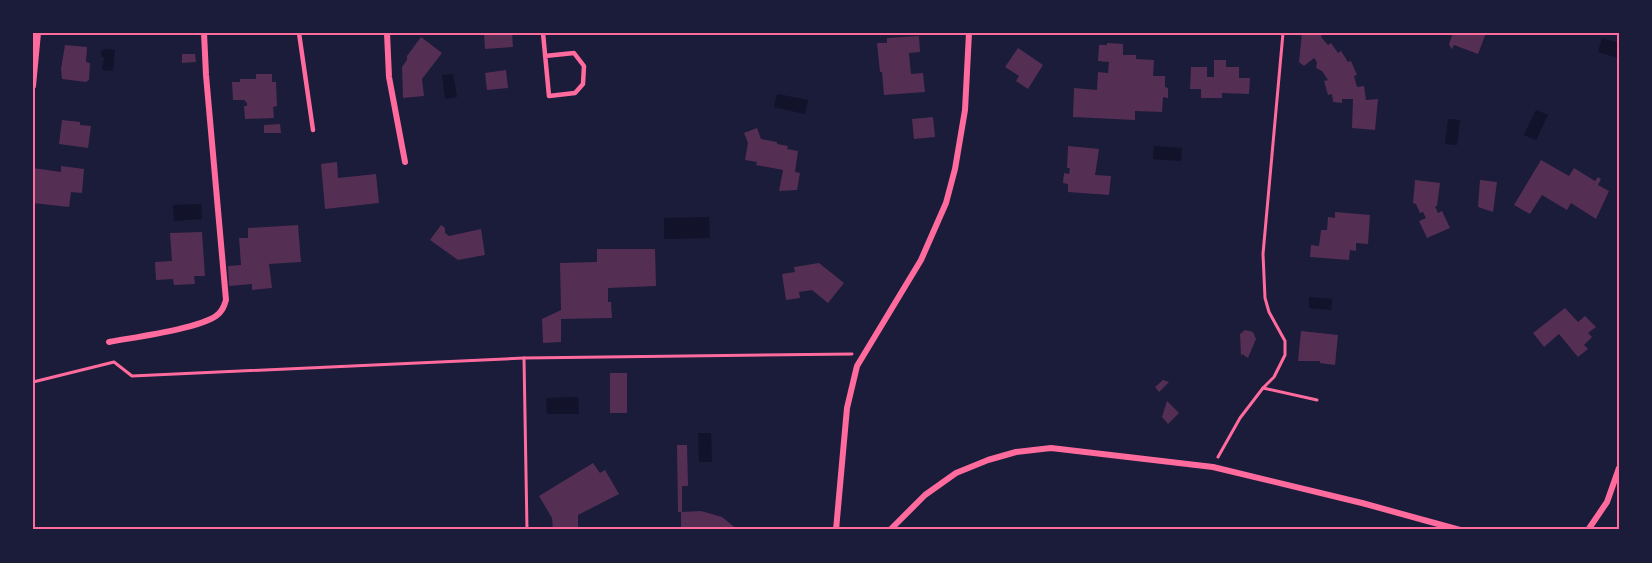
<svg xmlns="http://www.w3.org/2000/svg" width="1652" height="563" font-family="'Times New Roman',serif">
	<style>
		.water { fill: #12122b }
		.building { fill: #542f53 }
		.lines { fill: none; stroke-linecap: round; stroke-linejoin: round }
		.path { stroke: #ff6b9d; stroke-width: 3 }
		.service { stroke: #ff6b9d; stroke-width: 4.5 }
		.minor { stroke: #ff6b9d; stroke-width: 6 }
		.neatline { fill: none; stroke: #ff6b9d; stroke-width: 2 }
	</style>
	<rect width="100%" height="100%" fill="#1b1b3a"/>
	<g class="water">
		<path d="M1602 38 1619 43 1618 58 1598 52Z"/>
		<path d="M105 49 115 50 113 71 102 70 104 58 101 56V52Z"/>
		<path d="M453 74 457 97 445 99 442 75Z"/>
		<path d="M777 94 808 100 805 114 774 107Z"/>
		<path d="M1536 110 1548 115 1536 140 1524 135Z"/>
		<path d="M1448 119 1460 120 1457 145 1445 144Z"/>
		<path d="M1154 146 1182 148 1181 161 1153 159Z"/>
		<path d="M201 204 202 219 174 221 173 205Z"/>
		<path d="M709 217 710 238 664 239V218Z"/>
		<path d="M1309 297 1332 299 1331 310 1309 308Z"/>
		<path d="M578 397 579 414H547L546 398Z"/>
		<path d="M698 433H711L712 462H699Z"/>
	</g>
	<g class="building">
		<path d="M484 33H512L513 47 485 49Z"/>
		<path d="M1302 33H1322L1321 37 1328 45 1331 43 1338 53 1341 51 1348 62 1351 61 1357 75 1354 76 1357 87 1364 86 1366 100 1378 99 1375 130 1352 128 1353 99H1342V103L1333 102 1332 94 1328 95 1324 81 1328 80 1322 71 1316 68 1317 62 1314 58 1304 66 1299 62Z"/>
		<path d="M1453 33H1486L1478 54 1454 45 1452 49 1451 48 1449 44Z"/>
		<path d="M919 36 920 52 909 53 911 74 923 73 925 92 884 95 882 72H880L877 43H887V38Z"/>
		<path d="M421 37 442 53 422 79 424 96 403 98 402 67 407 60V56Z"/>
		<path d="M1107 43 1123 44V55H1136V59L1154 60 1153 76H1165V87L1168 88V98L1163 97 1162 112 1135 111V120L1073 117 1074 88 1097 90 1098 72 1108 73 1109 62 1098 61 1099 45H1107Z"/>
		<path d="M65 45 87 47 86 62 90 63 89 80 86 82 62 79 61 69Z"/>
		<path d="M1018 48 1043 65 1028 89 1016 81 1019 76 1005 67Z"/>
		<path d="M182 54H195L196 62 182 63Z"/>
		<path d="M1214 60H1226V67H1239V78H1250L1249 94 1222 93V98H1201V89H1190L1191 67H1207V77H1214Z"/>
		<path d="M506 70 508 88 487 90 485 73Z"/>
		<path d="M256 74H272V82H276L277 106 273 107 274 118 245 119 244 106H247V103L244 100H233L232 82H240V79H256Z"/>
		<path d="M933 117 935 137 914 139 912 119Z"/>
		<path d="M62 120 80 122V125L91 126 88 148 59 144Z"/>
		<path d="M280 124 281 133H264V125Z"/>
		<path d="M757 128 761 139 777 142V144L788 146 787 149 798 151 795 172 800 173 797 190 779 191 783 170 756 165 757 162 745 160 748 143 744 133Z"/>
		<path d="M1068 146 1099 149 1095 175 1111 176 1109 195 1068 192V184L1063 183 1064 173 1069 174 1070 168H1067Z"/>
		<path d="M1541 160 1569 176 1574 168 1595 181 1598 177 1601 179 1598 185 1609 191 1596 219 1571 203 1567 210 1542 195 1530 214 1514 205Z"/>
		<path d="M337 162 338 178 376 174 379 203 325 209 321 164Z"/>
		<path d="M61 166 84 169 82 193 71 192 69 207 33 203V168L61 172Z"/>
		<path d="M1415 180 1440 183 1437 206H1435L1438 213 1442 211 1450 228 1427 238 1419 221 1426 218 1423 212 1420 213 1416 204 1413 203Z"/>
		<path d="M1480 180 1497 182 1493 212 1478 207Z"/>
		<path d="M1335 212 1370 215 1368 244 1356 243V251L1350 250 1349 260 1310 257 1311 245 1319 246 1321 230H1327L1328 217 1335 218Z"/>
		<path d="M298 225 301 262 269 264 272 288 252 290V284L229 286 228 266 241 265 239 238H248V228Z"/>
		<path d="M441 225 445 228V233L449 236 481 229 485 255 458 260 430 240Z"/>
		<path d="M202 232 205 276H194L195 284 174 285 173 279 156 280 155 262 172 261 170 233Z"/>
		<path d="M597 249H655L656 286 608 288V302H611L612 318 561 319V342L543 343 542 319 561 310 560 263 597 262Z"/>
		<path d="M819 263 844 283 828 303 812 290 799 292 800 298 786 300 782 274 795 272 794 267Z"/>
		<path d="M1565 308 1578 322 1585 316 1596 327 1588 333 1592 337 1584 345 1588 349 1578 357 1559 334 1544 347 1533 333Z"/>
		<path d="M1245 330 1253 332 1256 339 1248 358 1242 354 1241 356 1240 334Z"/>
		<path d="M1301 331 1338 335 1335 365 1320 363V361H1298Z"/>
		<rect x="610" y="373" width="17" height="40"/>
		<path d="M1163 380 1169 382 1159 392 1155 387Z"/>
		<path d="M1167 401 1179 413 1168 424 1162 417Z"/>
		<path d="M677 445H687L688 486H682V512H678Z"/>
		<path d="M593 463 600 473 605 470 619 494 578 515V530H553L552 518 539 496Z"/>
		<path d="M701 511 722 517 738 530 681 529V512Z"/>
	</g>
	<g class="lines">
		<g class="path">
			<path d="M524 358 527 530"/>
			<path d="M33 382 114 362 132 376 524 358 852 354"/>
			<path d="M1263 388 1317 400"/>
			<path d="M1218 457 1240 418 1263 388 1274 377 1285 355V341L1269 312 1265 298 1263 254 1283 33"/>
		</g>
		<g class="service">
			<path d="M299 33 313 130"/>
			<path d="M543 33 549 96 575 93 583 84 584 66 574 53 545 56"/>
		</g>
		<g class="minor">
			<path d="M387 33 389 77 405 162"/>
			<path d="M33 86 38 33"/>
			<path d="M109 342C135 337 197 329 216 316 222 312 224 307 226 300L206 75 204 33"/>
			<path d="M836 530 847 408 857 366 921 260 946 203 955 169 965 110 969 33"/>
			<path d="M890 530 925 495 956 473 988 460 1016 452 1051 448 1213 467 1362 503 1460 530"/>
			<path d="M1588 530 1607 502 1619 468"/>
		</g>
	</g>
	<rect width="1652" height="563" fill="none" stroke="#1b1b3a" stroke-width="69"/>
	<rect x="34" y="34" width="1584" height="494" class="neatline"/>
</svg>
